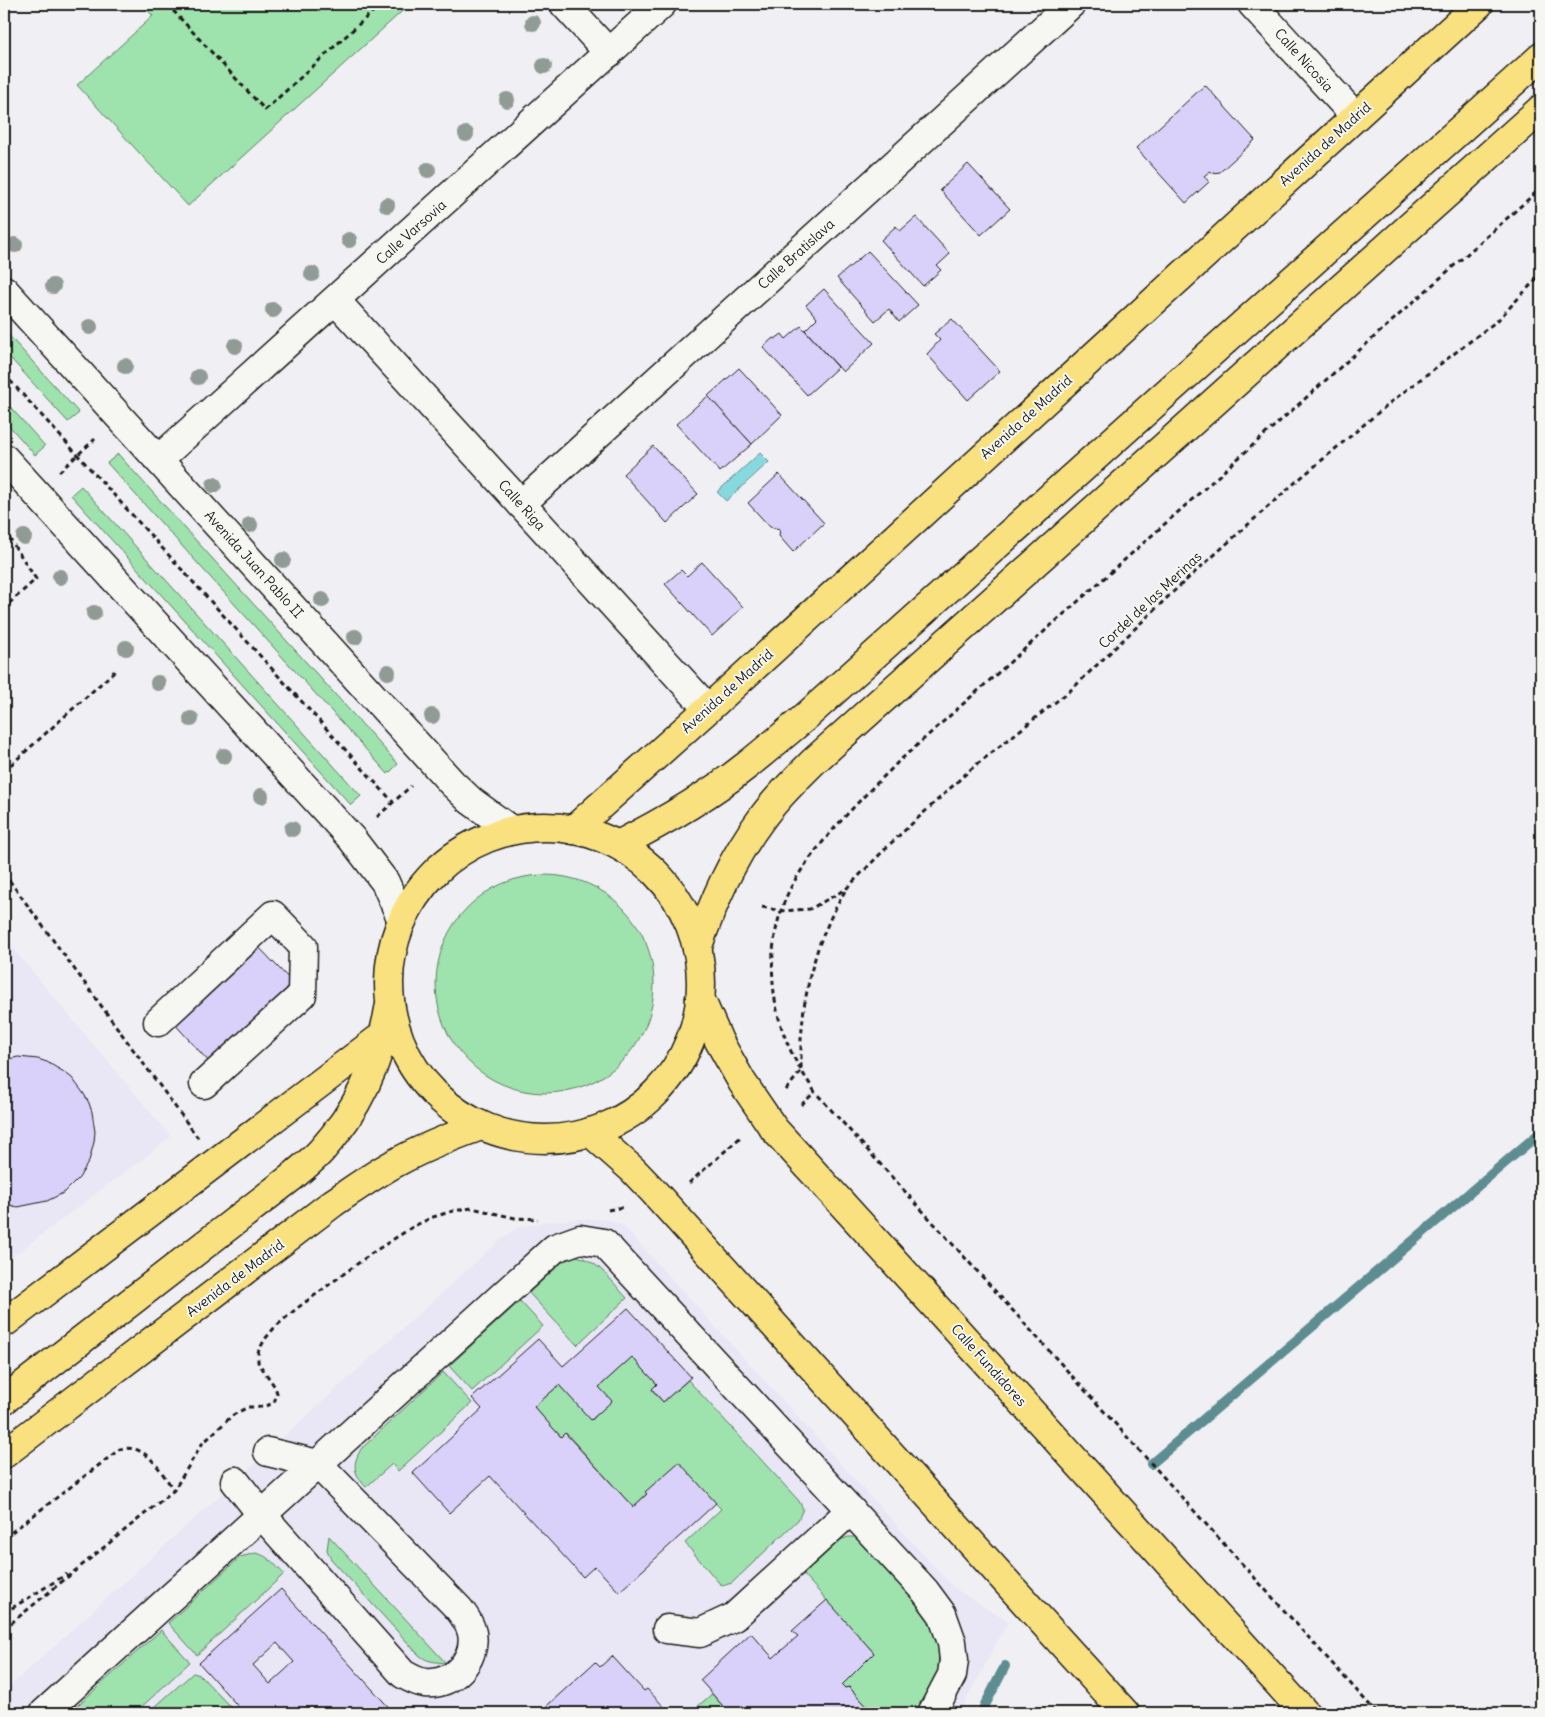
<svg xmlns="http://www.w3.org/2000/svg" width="1545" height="1717" font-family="Delius,sans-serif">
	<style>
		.built { fill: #e9e6f5 }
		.green { fill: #9ee2ad; stroke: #5d7f64 }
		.water { fill: #88d9df; stroke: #5d8d91 }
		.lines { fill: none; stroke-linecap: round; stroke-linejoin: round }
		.stream { stroke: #5d8d91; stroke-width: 10 }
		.building { fill: #d9d1f9; stroke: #1c1c1c; fill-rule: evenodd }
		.minor-casing { stroke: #1c1c1c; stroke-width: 31 }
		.major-casing { stroke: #1c1c1c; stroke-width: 31 }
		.path { stroke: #1c1c1c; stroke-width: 3; stroke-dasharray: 5 4; stroke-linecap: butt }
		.minor { stroke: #f6f6f2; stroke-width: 28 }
		.major { stroke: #fae180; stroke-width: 28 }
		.tree { fill: #919b95 }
		.labels { text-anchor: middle; stroke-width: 4; stroke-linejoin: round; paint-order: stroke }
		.street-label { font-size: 14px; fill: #1c1c1c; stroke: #f6f6f2 }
	</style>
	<rect width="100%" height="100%" fill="#f0eff3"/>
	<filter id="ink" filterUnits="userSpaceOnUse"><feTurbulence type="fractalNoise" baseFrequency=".02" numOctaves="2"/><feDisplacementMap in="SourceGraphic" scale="10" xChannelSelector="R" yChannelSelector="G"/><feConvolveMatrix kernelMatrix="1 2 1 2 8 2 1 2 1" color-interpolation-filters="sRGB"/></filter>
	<g filter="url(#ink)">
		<g class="built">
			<path d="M4 938 171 1137 4 1263Z"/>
			<path d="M578 1219 608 1220 623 1226 954 1588 1008 1622 959 1713H4V1692L499 1241 517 1228 545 1222Z"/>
		</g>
		<g class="green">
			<path d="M142 4H410L188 206 77 85 153 16Z"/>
			<path d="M4 330 79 413 68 422 4 351Z"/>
			<path d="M4 400 45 446 35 455 4 420Z"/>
			<path d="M118 454 398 764 388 774 107 463Z"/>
			<path d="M81 486 361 796 351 805 71 495Z"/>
			<circle cx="545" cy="984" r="109"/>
			<path d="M576 1256C598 1260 612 1282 627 1298L577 1345 529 1293 563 1261 568 1258Z"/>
			<path d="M520 1301 543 1326 472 1391 449 1366Z"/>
			<path d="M632 1357 657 1384 652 1390 663 1402 688 1380 799 1501 803 1509 798 1520 732 1583 725 1585 720 1584 685 1543 721 1509 679 1463 633 1507 566 1433 561 1437 534 1407 559 1385 592 1420 611 1401 599 1387Z"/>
			<path d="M443 1372 472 1403 398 1471 392 1464 366 1487C353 1473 352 1465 361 1449Z"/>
			<path d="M329 1536 446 1663C435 1662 427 1662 419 1655L331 1559 327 1550Z"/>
			<path d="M848 1537H858L907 1588 935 1628 939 1647 938 1671 919 1713H873L849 1687 845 1688 842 1685 874 1653 802 1573C816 1560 830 1542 848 1537Z"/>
			<path d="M256 1553C269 1556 275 1565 284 1574L197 1655 168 1623 240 1557Z"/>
			<path d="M161 1630 190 1662 135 1713H69Z"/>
			<path d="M193 1673 200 1675 236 1713H148Z"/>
			<path d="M712 1694 729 1713H690Z"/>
		</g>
		<path class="water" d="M760 453 769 462 726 501 717 492Z"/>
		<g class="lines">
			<g class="stream">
				<path d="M1151 1464 1541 1132"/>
				<path d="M981 1713 1005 1666"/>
			</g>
		</g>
		<g class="building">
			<path d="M1205 85 1255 140 1220 172 1213 173 1210 171 1204 176 1209 182 1186 203 1136 148Z"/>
			<path d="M968 164 1010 209 981 235 940 190Z"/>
			<path d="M916 217 950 254 937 266 941 270 923 286 881 240 896 226 900 231Z"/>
			<path d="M868 251 918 305 899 322 889 309 875 321 837 278Z"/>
			<path d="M824 289 874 343 843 372 805 330 817 318 806 305Z"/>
			<path d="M952 319 1000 371 968 400 927 354 940 340 934 334Z"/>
			<path d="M801 326 838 367 807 395 763 347 773 338 775 339 782 334 786 339Z"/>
			<path d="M739 368 782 415 752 444 708 396Z"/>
			<path d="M708 396 752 444 720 472 676 424Z"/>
			<path d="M653 446 698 494 667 523 623 474Z"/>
			<path d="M779 474 824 523 793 552 779 536 780 529 770 527 748 503Z"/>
			<path d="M702 562 743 607 712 636 665 584 681 570 687 576Z"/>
			<path d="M255 943 296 986 211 1064 171 1020Z"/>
			<path d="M18 1057 38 1059 47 1062 64 1072 72 1078 84 1094 89 1103 92 1112 95 1132 94 1142 89 1161 79 1178 65 1192 47 1201 18 1207 4 1204V1060Z"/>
			<path d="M628 1308 691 1377 663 1402 652 1389 657 1384 632 1357 599 1387 612 1401 591 1420 559 1385 534 1407 561 1437 565 1433 633 1507 647 1494 645 1492 679 1462 716 1503 619 1592 595 1566 583 1577 490 1476 449 1513 413 1473 482 1409 472 1398 538 1339 563 1366Z"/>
			<path d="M281 1589 394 1713H244L199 1663ZM277 1643 294 1662 270 1684 253 1665Z"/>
			<path d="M827 1600 874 1653 842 1685 845 1688 849 1687 873 1713H729L700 1680 751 1633 773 1658 798 1636 792 1631Z"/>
			<path d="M612 1656 644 1691 647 1689 670 1713H539L595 1662 600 1667Z"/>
		</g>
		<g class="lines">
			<g class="minor-casing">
				<g id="minor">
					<path d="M564 4 609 53"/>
					<path d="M1252 4 1355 116"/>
					<path d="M4 290 452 783 471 801 511 830"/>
					<path d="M336 301 708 709"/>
					<path d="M4 458 352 839 385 882 402 920"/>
					<path d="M159 459 662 4"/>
					<path d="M521 504 1071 4"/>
					<path d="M158 1022 273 915 303 946 302 995 204 1084"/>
					<path d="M235 1481 262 1515 403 1674C410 1678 417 1682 425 1683 452 1686 477 1660 472 1633 470 1624 465 1617 459 1609L318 1464 268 1452"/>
					<path d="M667 1629 700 1633 734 1617 851 1510"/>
					<path d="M44 1713 555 1248 580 1239 604 1243 925 1591 942 1614 952 1642 954 1660 952 1675 932 1713"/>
				</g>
			</g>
			<g class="major-casing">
				<g id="major">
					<circle cx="545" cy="983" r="156"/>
					<path d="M573 830 708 709 1479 4"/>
					<path d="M618 845C663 822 707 797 746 766 765 751 784 735 803 719L1541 57"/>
					<path d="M697 949C713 902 732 858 762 818 777 797 796 779 814 761L1541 109"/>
					<path d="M700 998 719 1041 742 1082 774 1129 1305 1713"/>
					<path d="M590 1132 633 1170 654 1192 1125 1713"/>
					<path d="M4 1323 385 1034"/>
					<path d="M4 1400 292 1177C302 1168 313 1160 321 1151 358 1110 380 1062 389 1009"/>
					<path d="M4 1454 333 1203C354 1189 376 1173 399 1161 425 1147 453 1136 481 1126"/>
				</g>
			</g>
			<g class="path">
				<path d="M167 4 265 110 381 4"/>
				<path d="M4 374 393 802"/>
				<path d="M59 472 95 439"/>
				<path d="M4 530 36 579 4 608"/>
				<path d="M4 771 116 670"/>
				<path d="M377 817 411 786"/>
				<path d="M4 873 198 1138"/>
				<path d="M762 907 781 911 810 909 846 889 890 844 971 769 1072 689 1173 592 1290 487 1392 401 1498 320 1541 274"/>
				<path d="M786 1090 801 1071V1039L804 1007 810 975 819 945 831 917 846 889"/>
				<path d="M801 1105 815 1092"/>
				<path d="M689 1183 742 1136"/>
				<path d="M608 1210 624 1207"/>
				<path d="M4 1538 120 1449C147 1443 160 1471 174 1490"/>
				<path d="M4 1613 67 1574"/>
				<path d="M4 1629 174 1490 202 1444 233 1415 248 1407H263L274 1403 277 1393 275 1387 258 1362V1352L265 1339 275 1327 296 1309 372 1253 414 1226 433 1217 453 1211 472 1208 515 1218 538 1219"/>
				<path d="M1377 1713 815 1092C806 1078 797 1065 790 1049 766 998 765 926 797 877 818 844 846 815 873 787 881 779 890 771 897 763L1541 188"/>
			</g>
			<use href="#minor" class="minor"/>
			<use href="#major" class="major"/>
		</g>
		<g class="tree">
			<circle cx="533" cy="23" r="8"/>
			<circle cx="544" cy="66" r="8"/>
			<circle cx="507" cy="100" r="8"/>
			<circle cx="466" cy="134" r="8"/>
			<circle cx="428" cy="170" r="8"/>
			<circle cx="387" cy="205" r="8"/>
			<circle cx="349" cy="240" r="8"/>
			<circle cx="15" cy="245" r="8"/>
			<circle cx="312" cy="274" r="8"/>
			<circle cx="53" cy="286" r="8"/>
			<circle cx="273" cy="310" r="8"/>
			<circle cx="90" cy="327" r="8"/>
			<circle cx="235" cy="346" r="8"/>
			<circle cx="125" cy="366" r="8"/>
			<circle cx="198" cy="377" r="8"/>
			<circle cx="214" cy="485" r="8"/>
			<circle cx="250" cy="525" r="8"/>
			<circle cx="24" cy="537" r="8"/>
			<circle cx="283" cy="560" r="8"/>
			<circle cx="60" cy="577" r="8"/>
			<circle cx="322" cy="600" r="8"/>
			<circle cx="94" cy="613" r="8"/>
			<circle cx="355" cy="637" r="8"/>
			<circle cx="126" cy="648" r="8"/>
			<circle cx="388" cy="672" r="8"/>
			<circle cx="158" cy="683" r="8"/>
			<circle cx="432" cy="716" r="8"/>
			<circle cx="191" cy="719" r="8"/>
			<circle cx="224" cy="756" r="8"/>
			<circle cx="261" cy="796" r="8"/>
			<circle cx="292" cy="829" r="8"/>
		</g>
	</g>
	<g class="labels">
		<g class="street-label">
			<text transform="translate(1304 60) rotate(48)" y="5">Calle Nicosia</text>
			<text transform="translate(1325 144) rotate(-42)" y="5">Avenida de Madrid</text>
			<text transform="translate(411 232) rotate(-42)" y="5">Calle Varsovia</text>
			<text transform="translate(796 254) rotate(-42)" y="5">Calle Bratislava</text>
			<text transform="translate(1026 417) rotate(-42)" y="5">Avenida de Madrid</text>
			<text transform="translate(522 505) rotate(48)" y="5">Calle Riga</text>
			<text transform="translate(254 564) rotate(48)" y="5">Avenida Juan Pablo II</text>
			<text transform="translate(1150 600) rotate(-43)" y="5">Cordel de las Merinas</text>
			<text transform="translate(727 691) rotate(-42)" y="5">Avenida de Madrid</text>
			<text transform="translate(235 1278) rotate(-37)" y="5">Avenida de Madrid</text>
			<text transform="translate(989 1365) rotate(48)" y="5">Calle Fundidores</text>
		</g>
	</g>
	<rect width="1545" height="1717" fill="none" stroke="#f6f6f2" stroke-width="20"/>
	<rect x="10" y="10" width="1525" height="1697" fill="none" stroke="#1c1c1c" stroke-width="2" filter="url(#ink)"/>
</svg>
